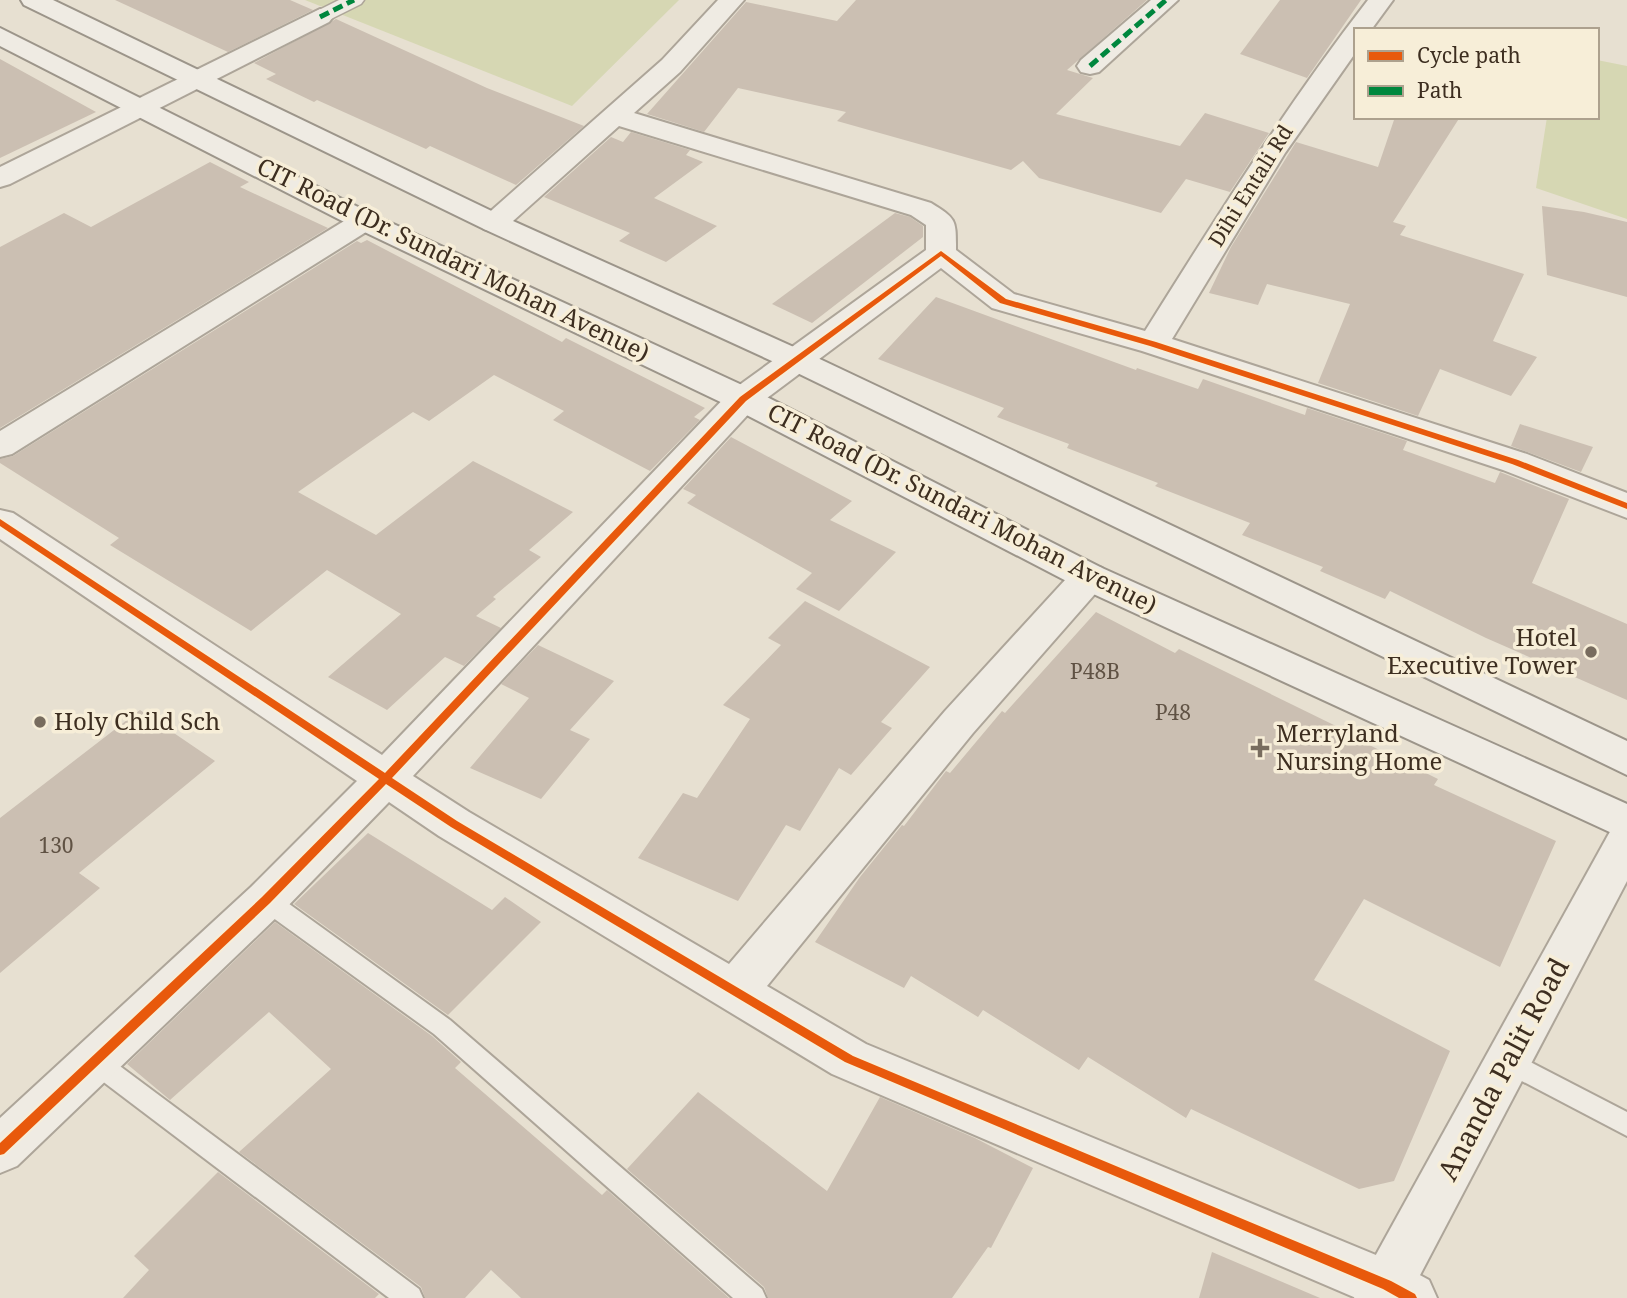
<svg xmlns="http://www.w3.org/2000/svg" width="1627" height="1298" font-family="'Noto Serif',serif">
	<style>
		.green { fill: #d6d7b3 }
		.building { fill: #cbbfb2 }
		.lines { fill: none; stroke-linecap: round; stroke-linejoin: round }
		.service-casing { stroke: #ada599; stroke-width: 4 }
		.pedestrian-casing { stroke: #ada599; stroke-width: 3 }
		.minor-casing { stroke: #ada599; stroke-width: 4 }
		.tertiary-casing { stroke: #ada599; stroke-width: 4 }
		.secondary-casing { stroke: #9c958a; stroke-width: 4 }
		.service { fill: #efebe3; fill-rule: evenodd }
		.pedestrian { fill: #efebe3; fill-rule: evenodd }
		.minor { fill: #efebe3; fill-rule: evenodd }
		.tertiary { fill: #efebe3; fill-rule: evenodd }
		.secondary { fill: #efebe3; fill-rule: evenodd }
		.quiet { stroke: #00873e; stroke-width: 5; stroke-dasharray: 10 5; stroke-linecap: butt }
		.cycleway-casing { stroke: #f7eed8; stroke-width: 4 }
		.cycleway { fill: #e8590c; fill-rule: evenodd }
		.poi-dot { fill: #786c5e; stroke: #f7eed8; stroke-width: 2.5 }
		.labels { text-anchor: middle; stroke-width: 7; stroke-linejoin: round; paint-order: stroke }
		.far-street-label { font-size: 21px; fill: #3d2e20; stroke: #f7eed8 }
		.number-label { font-size: 21px; fill: #605244 }
		.street-label { font-size: 24px; fill: #3d2e20; stroke: #f7eed8 }
		.poi-label { font-size: 24px; fill: #3d2e20; stroke: #f7eed8; text-anchor: start }
		.near-street-label { font-size: 28px; fill: #3d2e20; stroke: #f7eed8 }
	</style>
	<rect width="100%" height="100%" fill="#e7e0d1"/>
	<g class="green">
		<path d="M305 0H679L572 106Z"/>
		<path d="M1597 60 1627 66V219L1536 188 1547 117H1597Z"/>
	</g>
	<g class="building">
		<path d="M115 0H290L313 10 228 52Z"/>
		<path d="M856 0H1147L1067 70 1093 78 1056 114 1180 146 1205 113 1269 133 1230 192 1186 179 1161 213 1039 178 1023 161 1011 170 837 121 846 112 738 88 704 132 647 114 746 2 837 21Z"/>
		<path d="M1280 0H1361L1307 78 1240 54Z"/>
		<path d="M336 19 487 88 584 126 516 185 430 146 426 149 317 100 314 102 266 79 276 74 254 63Z"/>
		<path d="M0 59 96 112 0 158Z"/>
		<path d="M1395 117H1460L1393 222 1406 226 1400 235 1524 274 1493 341 1537 357 1511 396 1440 369 1418 416 1318 383 1350 304 1267 284 1258 305 1209 293 1231 247 1296 142 1378 167Z"/>
		<path d="M631 132 690 150 686 155 703 162 654 198 717 226 666 262 619 241 630 233 544 197 611 137 623 142Z"/>
		<path d="M210 162 249 182 240 187 328 228 0 428V247L64 213 91 227Z"/>
		<path d="M1542 206 1584 212 1627 222V297L1547 275Z"/>
		<path d="M895 213 910 217 923 226V237L812 323 772 304Z"/>
		<path d="M367 240 562 342 566 338 705 408 694 417 700 420 650 471 553 420 564 411 494 375 429 421 413 412 298 492 376 535 473 461 573 512 529 550 541 557 493 597 496 599 476 616 501 628 464 666 445 657 387 710 328 677 401 614 327 570 251 631 110 545 119 538 0 463V459L13 456 357 241 361 243Z"/>
		<path d="M936 297 1136 370 1137 368 1198 389 1203 379 1305 415 1307 408 1407 441 1403 450 1495 483 1500 472 1569 499 1532 583 1627 624V700L1486 638 1390 591 1385 599 1320 571 1323 567 1242 535 1250 523 1155 486 1158 483 1067 448 1069 444 997 417 1004 408 878 359Z"/>
		<path d="M1520 424 1593 447 1581 472 1511 446Z"/>
		<path d="M731 437 852 501 830 520 896 552 839 611 796 589 812 573 687 503 696 495 683 489Z"/>
		<path d="M805 601 930 667 881 722 892 728 851 775 839 768 800 831 786 825 738 901 638 858 683 793 697 798 750 719 723 705 781 645 768 638Z"/>
		<path d="M1096 612 1175 653 1179 649 1338 727 1337 729 1438 779 1434 785 1556 841 1500 967 1364 899 1314 980 1450 1051 1394 1181 1359 1189 1191 1109 1186 1118 1088 1057 1079 1070 983 1010 978 1017 911 976 904 988 815 942 860 877 902 825 904 826 946 771 950 773 1002 711 1005 713Z"/>
		<path d="M538 645 614 681 570 730 590 739 541 799 470 768 529 698 501 684Z"/>
		<path d="M140 710 215 761 79 873 100 888 0 973V818Z"/>
		<path d="M368 833 492 910 505 897 541 922 448 1015 294 904Z"/>
		<path d="M275 922 432 1036 461 1062 455 1068 602 1195 607 1190 729 1298H521L491 1270 465 1298H425L421 1287 239 1152 331 1069 269 1012 170 1100 127 1064Z"/>
		<path d="M698 1092 827 1191 880 1097 975 1138 1033 1168 991 1248 988 1247 952 1298H768L764 1287 627 1169Z"/>
		<path d="M218 1172 379 1294 375 1298H123L149 1270 134 1256Z"/>
		<path d="M1212 1252 1320 1298H1199Z"/>
	</g>
	<g class="lines">
		<g class="service-casing">
			<g id="service">
				<path d="M266 891 274 893 450 1020 762 1289 766 1298H733L434 1034 258 907 255 900 258 893Z"/>
				<path d="M93 1049 101 1052 419 1289 423 1298H389L85 1068 81 1060 85 1052Z"/>
				<path d="M1507 1050 1627 1112V1136L1499 1069 1495 1061 1499 1053Z"/>
			</g>
		</g>
		<g class="pedestrian-casing">
			<path id="pedestrian" d="M339 0H364L361 4 327 21H313L310 17 313 13Z"/>
		</g>
		<g class="minor-casing">
			<g id="minor">
				<path d="M718 0H744L680 72 634 113 931 203C957 219 956 220 956 250L1014 294 1145 331C1216 218 1286 106 1368 0H1393L1371 30H1356V52L1285 153 1172 339 1527 454 1627 493V518L1503 470 1142 351 992 308 941 268 755 407 413 776 469 812 729 964 945 711 1076 568 1089 564 1102 568 1107 577 1102 586 973 733 767 986 866 1044 1405 1267 1429 1280 1437 1298H1356L832 1074 439 836 389 802 281 913 17 1166 0 1173V1118L251 887 357 781 0 539V510L13 513 382 755 731 391 926 250V225L911 215 619 126 504 229 494 232 484 229 479 223 484 217 662 60Z"/>
				<path d="M1151 0H1178L1099 72 1090 74 1081 72 1077 66 1081 60Z"/>
				<path d="M320 9 329 12 333 17 329 22 10 184 0 187V167Z"/>
				<path d="M364 212 374 215 379 221 374 227 12 454 0 457V431L354 215Z"/>
			</g>
		</g>
		<g class="tertiary-casing">
			<path id="tertiary" d="M1627 823V881L1408 1298H1354L1362 1280 1612 828Z"/>
		</g>
		<g class="secondary-casing">
			<g id="secondary">
				<path d="M21 0H53L504 217 807 353 1627 741V775L785 367 484 229 24 5Z"/>
				<path d="M0 28 374 215 755 391 1102 568 1627 804V840L1076 586 731 407 354 227 0 46Z"/>
			</g>
		</g>
		<use href="#service" class="service"/>
		<use href="#pedestrian" class="pedestrian"/>
		<use href="#minor" class="minor"/>
		<use href="#tertiary" class="tertiary"/>
		<use href="#secondary" class="secondary"/>
		<g class="quiet">
			<path d="M320 17 354 0"/>
			<path d="M1090 66 1166 0"/>
		</g>
		<g class="cycleway-casing">
			<path id="cycleway" d="M941 251 1006 299 1156 342 1518 460 1627 503V509L1512 464 1150 346 1000 303 941 256 746 401 392 778 457 821 853 1056 1391 1281 1415 1294 1417 1298H1399L1383 1289 845 1062 451 827 386 784 270 903 4 1154 0 1155V1143L262 897 379 779 0 526V519L385 773 740 397Z"/>
		</g>
		<use href="#cycleway" class="cycleway"/>
	</g>
	<g class="poi-dot">
		<circle cx="1591" cy="652" r="7"/>
		<circle cx="40" cy="722" r="7"/>
		<path d="M1256.5 737.5h7v7h7v7h-7v7h-7v-7h-7v-7h7z"/>
	</g>
	<g class="labels">
		<g class="far-street-label">
			<text transform="translate(1251 186) rotate(-58)" y="7">Dihi Entali Rd</text>
		</g>
		<g class="number-label">
			<text x="1095" y="679">P48B</text>
			<text x="1173" y="720">P48</text>
			<text x="56" y="853">130</text>
		</g>
		<g class="street-label">
			<text transform="translate(453 260) rotate(26)" y="8">CIT Road (Dr. Sundari Mohan Avenue)</text>
			<text transform="translate(962 509) rotate(27)" y="8">CIT Road (Dr. Sundari Mohan Avenue)</text>
		</g>
		<g class="poi-label">
			<text x="1577" y="646" text-anchor="end">Hotel<tspan x="1577" dy="28">Executive Tower</tspan></text>
			<text x="54" y="730">Holy Child Sch</text>
			<text x="1276" y="742">Merryland<tspan x="1276" dy="28">Nursing Home</tspan></text>
		</g>
		<g class="near-street-label">
			<text transform="translate(1503 1069) rotate(-62)" y="10">Ananda Palit Road</text>
		</g>
	</g>
	<rect x="1354" y="28" width="245" height="91" fill="#f7eed8" stroke="#ada18e" stroke-width="2"/>
	<rect x="1368" y="51" width="35" height="10" fill="#e8590c" stroke="#ada18e" stroke-width="2"/>
	<text x="1417" y="63" font-size="21" fill="#3d2e20">Cycle path</text>
	<rect x="1368" y="86" width="35" height="10" fill="#00873e" stroke="#ada18e" stroke-width="2"/>
	<text x="1417" y="98" font-size="21" fill="#3d2e20">Path</text>
</svg>
